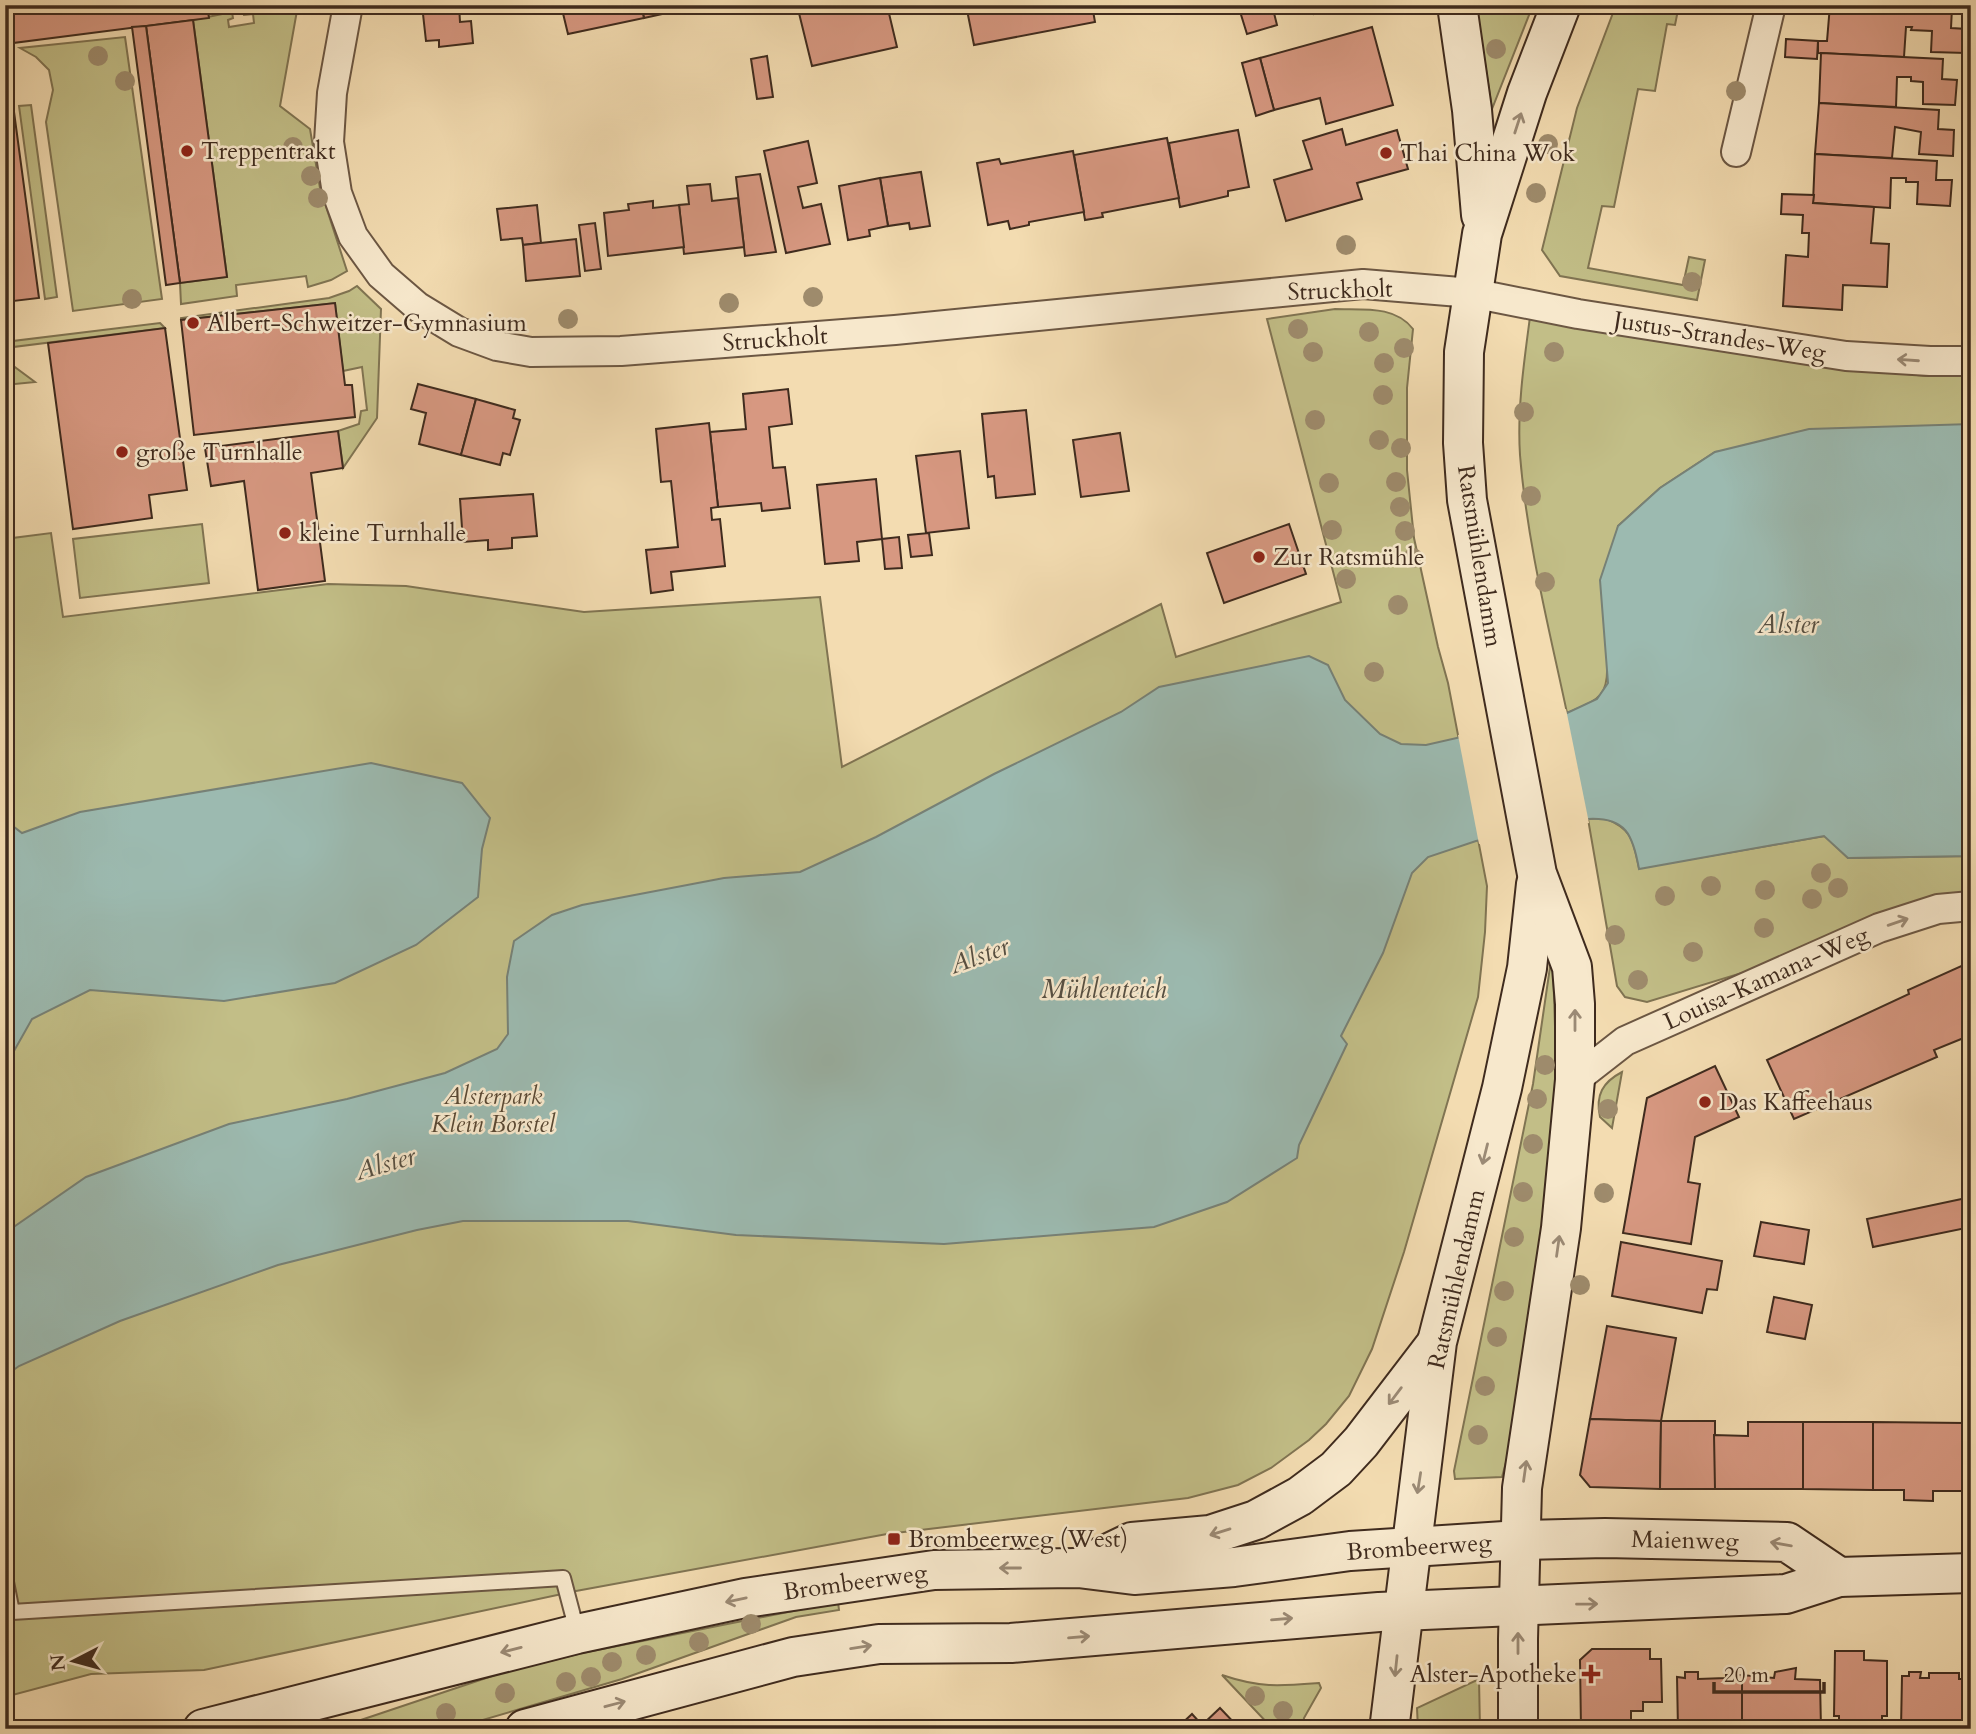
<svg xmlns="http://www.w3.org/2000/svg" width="1976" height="1734" font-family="Cardo,serif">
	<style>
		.green { fill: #c2be87; stroke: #807452; stroke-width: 2 }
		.water { fill: #9cbab0; stroke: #778176; stroke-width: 2 }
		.pier { fill: #f3dcb1 }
		.building { fill: #d79881; stroke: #3f2b1e; stroke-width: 2 }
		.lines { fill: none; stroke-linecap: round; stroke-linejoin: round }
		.lane-casing { stroke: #6c5743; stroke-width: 18 }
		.street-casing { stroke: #6c5743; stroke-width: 32 }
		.secondary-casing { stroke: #3f2b1e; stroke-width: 42 }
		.lane { stroke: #f7e8cc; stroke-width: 14 }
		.street { stroke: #f7e8cc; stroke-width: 28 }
		.secondary { stroke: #f7e8cc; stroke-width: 38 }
		.tree { fill: #9e8b6c }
		.oneway { stroke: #9b8a75 }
		.poi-dot { fill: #8f2418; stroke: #f7e8cc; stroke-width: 2.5 }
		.labels { text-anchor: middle; stroke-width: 5; stroke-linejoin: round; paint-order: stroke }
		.poi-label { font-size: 24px; fill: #3f2b1e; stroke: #f7e8cc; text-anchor: start }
		.street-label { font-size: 24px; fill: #3f2b1e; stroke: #f7e8cc }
		.park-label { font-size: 24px; font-style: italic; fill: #594833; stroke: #f7e8cc }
		.water-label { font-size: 26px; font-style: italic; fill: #564f42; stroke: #f7e8cc }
	</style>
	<rect width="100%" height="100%" fill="#f3dcb1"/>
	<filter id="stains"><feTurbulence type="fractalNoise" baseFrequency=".00286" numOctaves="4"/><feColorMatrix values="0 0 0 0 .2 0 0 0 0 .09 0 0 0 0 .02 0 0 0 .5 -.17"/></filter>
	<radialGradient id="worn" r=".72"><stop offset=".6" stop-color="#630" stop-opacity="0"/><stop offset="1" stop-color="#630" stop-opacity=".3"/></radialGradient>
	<g class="green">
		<path d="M281 5H298L280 106 310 129 320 188 347 271 331 280 308 287 306 276 236 285 237 296 181 304 180 283 227 277 193 20 232 12 233 18 228 20 229 27 254 23 253 14 244 15 243 10Z"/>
		<path d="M1477 5H1533L1492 109 1477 11Z"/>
		<path d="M1616 5H1679L1675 25 1667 24 1655 91 1638 89 1614 207 1602 206 1588 268 1683 285 1689 257 1705 260 1697 300 1560 276 1542 250 1577 108Z"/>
		<path d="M125 37 162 299 73 311 46 122 53 90 49 70 36 57 20 48Z"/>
		<path d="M31 105 57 297 45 299 19 106Z"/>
		<path d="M357 286 381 309 377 418 343 468 338 431 359 424 361 411 367 410 362 367 343 371 335 303 181 320V318L329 298 349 291Z"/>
		<path d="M1335 309C1362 310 1395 305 1413 329L1407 388V470L1414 538 1438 647 1448 683 1487 886 1485 932 1478 997 1404 1252 1372 1349 1349 1396 1326 1424 1309 1440 1271 1468 1238 1485 1188 1498 887 1534 576 1591 204 1670 91 1674 5 1697V539L51 533 63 617 328 584 406 586 584 612 820 597 842 767 1161 604 1176 657 1341 602 1267 319Z"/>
		<path d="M1530 317 1823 365 1926 376 1971 375V424L1715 452 1660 488 1618 526 1607 663C1609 699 1596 700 1567 713 1549 628 1527 542 1520 455 1517 410 1524 362 1530 317Z"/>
		<path d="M160 323 165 328 5 348V342Z"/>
		<path d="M5 362H8L35 382 5 385Z"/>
		<path d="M202 524 209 583 80 598 73 539Z"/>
		<path d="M1604 818C1633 829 1633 841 1639 868L1825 836 1848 858 1971 856V898L1807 953 1647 1002 1625 997 1617 986 1588 819Z"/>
		<path d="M1553 966 1557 1087 1542 1227 1508 1455 1502 1477 1455 1479 1454 1471 1533 1084 1550 967Z"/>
		<path d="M1622 1072 1612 1128 1600 1117C1595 1095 1603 1082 1622 1072Z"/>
		<path d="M838 1602 839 1610 796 1617 622 1679 452 1729H334L501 1673 582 1653Z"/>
		<path d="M1222 1675C1260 1688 1280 1686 1319 1683L1321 1688 1304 1718 1303 1729H1273Z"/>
		<path d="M1479 1679 1480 1729H1418L1417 1708Z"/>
	</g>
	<g class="water">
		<path d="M1971 424V856L1848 858 1824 836 1639 869C1633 835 1626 817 1588 819L1476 841 1428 857 1412 873 1383 953 1341 1036 1347 1044 1299 1145 1297 1158 1227 1202 1154 1227 944 1244 736 1235 628 1221H463L417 1230 278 1265 120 1321 19 1366 5 1376V1233L86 1177 229 1124 347 1099 445 1073 497 1049 508 1034 507 977 514 941 552 915 582 905 724 878 800 872 876 837 994 774 1121 712 1159 687 1309 656 1328 665 1345 700 1380 734 1401 744 1426 745 1567 713 1597 699 1608 683 1600 580 1618 526 1660 488 1715 452 1809 429Z"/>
		<path d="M371 763 462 783 490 818 482 849 478 897 416 945 335 983 224 1001 90 990 32 1019 5 1067V820L22 833 80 812Z"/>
	</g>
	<path class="pier" d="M1566 709 1589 823 1479 844 1458 735Z"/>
	<g class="building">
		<path d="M5 5H207L209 18 5 44Z"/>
		<path d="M422 5H459L460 22 471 21 473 43 439 47V40L426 41Z"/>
		<path d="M561 5H642L644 18 568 34Z"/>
		<path d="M642 5H703L644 18Z"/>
		<path d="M797 5H887L897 47 812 66Z"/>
		<path d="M966 5H1092L1095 22 974 45Z"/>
		<path d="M1238 5H1272L1277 25 1247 34Z"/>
		<path d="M1311 5H1344L1314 14Z"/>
		<path d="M1830 5 1952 8 1951 28 1967 29 1966 53 1931 52 1932 31 1911 30 1912 27H1906L1904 57 1818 53V41H1827Z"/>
		<path d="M193 20 227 277 180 283 146 26Z"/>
		<path d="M146 26 180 283 166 285 132 27Z"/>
		<path d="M1372 27 1393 105 1326 124 1320 98 1274 110 1260 58Z"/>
		<path d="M1786 39 1818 41 1817 59 1785 57Z"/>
		<path d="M5 45 39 298 5 302Z"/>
		<path d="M1821 53 1943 59 1942 79 1957 80 1955 105 1923 104V82L1911 81V77H1897L1896 107 1819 103Z"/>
		<path d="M767 56 773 97 757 99 751 59Z"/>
		<path d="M1260 58 1274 110 1256 116 1242 63Z"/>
		<path d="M1819 103 1939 110 1938 129 1954 130 1953 156 1919 154 1921 132 1895 127 1892 158 1815 154Z"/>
		<path d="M1342 129 1346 145 1397 130 1408 169 1357 183 1362 199 1286 221 1274 180 1312 169 1303 141Z"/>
		<path d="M1238 130 1249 187 1228 191V196L1180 207 1169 143Z"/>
		<path d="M1167 138 1179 198 1102 213 1103 217 1085 220 1074 155Z"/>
		<path d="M808 141 817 183 798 187 803 208 821 204 830 244 786 253 764 151Z"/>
		<path d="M1073 151 1084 212 1029 222V225L1010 229 1008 221 988 225 977 163 999 159 1001 164Z"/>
		<path d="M1815 154 1937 161 1936 180H1952L1950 206 1917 204 1918 182H1906V178H1891L1890 208 1813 203Z"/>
		<path d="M921 172 930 226 910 229 909 223 888 226 880 178Z"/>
		<path d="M760 174 776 252 745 256 736 177Z"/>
		<path d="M880 178 888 226 869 230 870 236 848 240 839 186Z"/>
		<path d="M710 184 712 201 738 198 744 247 684 254 679 205 689 204 687 186Z"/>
		<path d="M1782 194 1814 195 1813 203 1874 207 1871 243 1889 244 1887 287 1843 285 1842 310 1783 306 1786 255 1808 257 1809 233H1802L1803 215 1781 214Z"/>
		<path d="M653 201V208L679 205 684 247 608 256 604 213 629 210 628 204Z"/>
		<path d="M537 205 541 243 523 245 522 238 501 240 497 209Z"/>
		<path d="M595 223 601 269 585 271 579 225Z"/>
		<path d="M576 239 580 276 526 281 523 245Z"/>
		<path d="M335 303 345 385H352L355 417 194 435 181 320Z"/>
		<path d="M165 328 187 490 149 495 152 518 73 529 48 343Z"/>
		<path d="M418 384 476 399 461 455 419 444 426 413 411 409Z"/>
		<path d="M788 389 792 424 769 427 773 468 785 467 790 508 762 511 761 503 718 507 710 432 746 429 743 394Z"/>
		<path d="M476 399 515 410 513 418 520 420 510 455 503 453 500 465 461 455Z"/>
		<path d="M1026 410 1035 494 996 498 994 476 988 477 982 414Z"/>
		<path d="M709 423 718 507 711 508 712 520 720 519 725 566 671 572 673 590 651 593 646 550 678 547 671 481 661 482 656 429Z"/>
		<path d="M338 431 343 468 311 473 325 581 258 590 244 481 211 486 205 448Z"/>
		<path d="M1120 433 1129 491 1081 497 1073 440Z"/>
		<path d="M960 451 969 528 926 533 916 456Z"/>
		<path d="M876 479 882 539 857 542 859 561 825 564 817 485Z"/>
		<path d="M533 494 537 536 512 538V548L488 550V540L463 542 460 499Z"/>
		<path d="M1289 524 1306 574 1224 603 1207 553Z"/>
		<path d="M929 533 932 555 911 557 908 535Z"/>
		<path d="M899 537 902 568 885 569 882 539Z"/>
		<path d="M1968 963 1971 969V1035L1934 1050 1937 1057 1794 1119 1767 1060 1909 994 1908 990Z"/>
		<path d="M1715 1066 1739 1117 1695 1137 1688 1182 1700 1184 1691 1244 1623 1233 1647 1098Z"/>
		<path d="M1971 1197V1227L1873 1247 1867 1219Z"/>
		<path d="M1761 1222 1809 1230 1804 1264 1754 1256Z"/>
		<path d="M1621 1242 1722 1261 1717 1290 1707 1289 1702 1313 1612 1296Z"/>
		<path d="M1774 1297 1812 1305 1805 1339 1767 1332Z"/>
		<path d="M1607 1326 1676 1338 1661 1421 1590 1419Z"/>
		<path d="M1590 1419 1661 1421 1660 1489 1590 1487 1580 1475Z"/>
		<path d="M1661 1421H1715V1489H1660Z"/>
		<path d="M1748 1422H1803V1489H1715L1714 1435 1748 1436Z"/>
		<path d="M1803 1422H1873V1490L1803 1489Z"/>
		<path d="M1873 1422 1965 1423V1491H1933V1501L1904 1500V1490H1873Z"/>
		<path d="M1592 1649H1650V1659H1661L1662 1702H1643V1711H1631V1729H1581L1580 1660Z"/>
		<path d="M1835 1651H1864V1660L1887 1661V1716H1882V1729H1839V1716H1834Z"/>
		<path d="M1796 1668 1795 1679 1820 1680 1821 1729H1742V1675L1774 1678 1775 1672Z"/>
		<path d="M1685 1672H1698V1679L1726 1678V1675H1742V1729H1678L1677 1677 1685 1678Z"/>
		<path d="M1909 1672H1921L1920 1678H1929V1673H1959V1679H1968V1672H1971V1729H1901L1902 1676H1909Z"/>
		<path d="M1220 1708 1240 1729H1176L1192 1714 1202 1725Z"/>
		<path d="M991 1721 992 1729H977L976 1723Z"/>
		<path d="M976 1723 977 1729H918L931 1727Z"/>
	</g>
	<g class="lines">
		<g class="lane-casing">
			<path id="lane" d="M5 1577 12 1612 563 1578 577 1631"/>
		</g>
		<g class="street-casing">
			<g id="street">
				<path d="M348 5 332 93 329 142 337 193 353 236 381 275 418 307 459 332 497 346 531 352 621 351 895 330 1363 284 1472 293 1578 314 1846 356 1930 361H1971"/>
				<path d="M1736 152 1771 5"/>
				<path d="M1575 1080 1625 1041 1879 928 1938 909 1971 906"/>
			</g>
		</g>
		<g class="secondary-casing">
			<g id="secondary">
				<path d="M1457 5 1472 110 1481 215"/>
				<path d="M1078 1568 1132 1542 1210 1535 1256 1520 1300 1496 1336 1469 1361 1442 1436 1344"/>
				<path d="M203 1729 577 1634 745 1598 934 1570 1078 1568 1134 1575 1234 1567 1350 1551 1520 1540 1605 1538 1787 1542 1839 1577"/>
				<path d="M525 1729 793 1657 879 1644 1011 1643 1379 1612 1786 1594 1839 1577 1971 1573"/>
				<path d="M1392 1729 1390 1722 1437 1342 1502 1088 1527 968 1536 884"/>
				<path d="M1518 1729V1639L1522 1488 1561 1228 1575 1080V1004L1572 967 1537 874 1467 500 1463 443 1464 352 1482 234 1527 93 1561 5"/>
			</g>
		</g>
		<use href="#lane" class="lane"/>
		<use href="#street" class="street"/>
		<use href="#secondary" class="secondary"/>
	</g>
	<g class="tree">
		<circle cx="1496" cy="49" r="10"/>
		<circle cx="98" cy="56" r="10"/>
		<circle cx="125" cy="81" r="10"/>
		<circle cx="1736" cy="91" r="10"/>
		<circle cx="1548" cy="144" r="10"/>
		<circle cx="293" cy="147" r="10"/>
		<circle cx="311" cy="176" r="10"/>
		<circle cx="1536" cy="193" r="10"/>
		<circle cx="318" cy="198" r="10"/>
		<circle cx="1346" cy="245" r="10"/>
		<circle cx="1692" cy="282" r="10"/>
		<circle cx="813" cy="297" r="10"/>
		<circle cx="132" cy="299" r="10"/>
		<circle cx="729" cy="303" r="10"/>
		<circle cx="568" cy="319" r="10"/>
		<circle cx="1298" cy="329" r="10"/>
		<circle cx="1369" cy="332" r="10"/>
		<circle cx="1404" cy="348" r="10"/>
		<circle cx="1313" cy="352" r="10"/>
		<circle cx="1554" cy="352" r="10"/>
		<circle cx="1384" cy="363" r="10"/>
		<circle cx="1383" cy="395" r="10"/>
		<circle cx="1524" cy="412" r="10"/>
		<circle cx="1315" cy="420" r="10"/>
		<circle cx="1379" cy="440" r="10"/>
		<circle cx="1401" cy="448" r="10"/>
		<circle cx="1396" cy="482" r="10"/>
		<circle cx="1329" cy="483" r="10"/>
		<circle cx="1531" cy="496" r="10"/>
		<circle cx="1400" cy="507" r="10"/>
		<circle cx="1332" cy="530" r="10"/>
		<circle cx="1405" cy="531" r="10"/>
		<circle cx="1413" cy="558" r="10"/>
		<circle cx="1346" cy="579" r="10"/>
		<circle cx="1545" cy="582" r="10"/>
		<circle cx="1398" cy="605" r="10"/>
		<circle cx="1374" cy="672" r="10"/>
		<circle cx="1821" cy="873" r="10"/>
		<circle cx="1711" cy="886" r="10"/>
		<circle cx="1838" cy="888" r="10"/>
		<circle cx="1765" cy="890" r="10"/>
		<circle cx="1665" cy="896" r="10"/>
		<circle cx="1812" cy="899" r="10"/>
		<circle cx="1764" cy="928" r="10"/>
		<circle cx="1615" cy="935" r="10"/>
		<circle cx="1693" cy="952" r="10"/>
		<circle cx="1638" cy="980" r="10"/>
		<circle cx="1545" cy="1065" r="10"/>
		<circle cx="1537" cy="1099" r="10"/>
		<circle cx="1608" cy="1109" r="10"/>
		<circle cx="1533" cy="1144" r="10"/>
		<circle cx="1523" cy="1192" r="10"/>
		<circle cx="1604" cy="1193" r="10"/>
		<circle cx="1514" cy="1237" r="10"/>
		<circle cx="1580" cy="1285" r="10"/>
		<circle cx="1504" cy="1291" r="10"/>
		<circle cx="1497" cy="1337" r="10"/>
		<circle cx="1485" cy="1386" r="10"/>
		<circle cx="1478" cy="1435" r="10"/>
		<circle cx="751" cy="1624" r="10"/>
		<circle cx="699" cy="1642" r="10"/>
		<circle cx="646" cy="1655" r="10"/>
		<circle cx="612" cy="1662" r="10"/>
		<circle cx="591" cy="1677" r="10"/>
		<circle cx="566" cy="1682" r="10"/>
		<circle cx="505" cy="1693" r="10"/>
		<circle cx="1255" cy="1696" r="10"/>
		<circle cx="1283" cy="1711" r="10"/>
		<circle cx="446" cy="1713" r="10"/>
	</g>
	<defs><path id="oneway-shaft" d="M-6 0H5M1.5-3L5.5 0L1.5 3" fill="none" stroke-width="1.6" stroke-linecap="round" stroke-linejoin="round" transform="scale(1.75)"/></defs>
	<g class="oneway">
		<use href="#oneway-shaft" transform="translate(1518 123) rotate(-72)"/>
		<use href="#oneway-shaft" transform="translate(1908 360) rotate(-176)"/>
		<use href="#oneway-shaft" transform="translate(1898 922) rotate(-19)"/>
		<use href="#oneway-shaft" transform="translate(1575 1020) rotate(-90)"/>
		<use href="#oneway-shaft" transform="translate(1485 1154) rotate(104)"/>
		<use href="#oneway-shaft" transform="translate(1558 1246) rotate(-82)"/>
		<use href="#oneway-shaft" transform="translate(1395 1396) rotate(127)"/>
		<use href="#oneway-shaft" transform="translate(1525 1471) rotate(-82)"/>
		<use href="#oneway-shaft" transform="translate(1419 1483) rotate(99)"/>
		<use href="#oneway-shaft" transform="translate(1220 1532) rotate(163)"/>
		<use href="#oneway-shaft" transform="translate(1781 1544) rotate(-170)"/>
		<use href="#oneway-shaft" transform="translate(1010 1568) rotate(-180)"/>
		<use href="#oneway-shaft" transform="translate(736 1600) rotate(168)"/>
		<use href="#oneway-shaft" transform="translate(1587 1604) rotate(-1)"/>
		<use href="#oneway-shaft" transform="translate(1282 1619) rotate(-5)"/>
		<use href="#oneway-shaft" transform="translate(1079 1637) rotate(-5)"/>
		<use href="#oneway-shaft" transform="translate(1518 1643) rotate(-90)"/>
		<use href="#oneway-shaft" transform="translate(861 1647) rotate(-9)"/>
		<use href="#oneway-shaft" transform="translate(511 1650) rotate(166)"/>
		<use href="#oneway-shaft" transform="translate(1396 1666) rotate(96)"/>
		<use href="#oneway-shaft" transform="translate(615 1704) rotate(-15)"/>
	</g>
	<g class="poi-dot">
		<circle cx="187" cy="151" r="7"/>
		<circle cx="1386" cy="153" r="7"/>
		<circle cx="193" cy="323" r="7"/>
		<circle cx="122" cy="452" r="7"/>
		<circle cx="285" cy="533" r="7"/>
		<circle cx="1259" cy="557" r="7"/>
		<circle cx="1705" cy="1102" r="7"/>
		<rect x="887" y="1532" width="14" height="14" rx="3.5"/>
		<path d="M1587.5 1663.5h7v7h7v7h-7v7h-7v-7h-7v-7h7z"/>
	</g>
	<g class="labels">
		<g class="poi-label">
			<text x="201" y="159">Treppentrakt</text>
			<text x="1400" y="161">Thai China Wok</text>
			<text x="207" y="331">Albert-Schweitzer-Gymnasium</text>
			<text x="136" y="460">große Turnhalle</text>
			<text x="299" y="541">kleine Turnhalle</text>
			<text x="1273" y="565">Zur Ratsmühle</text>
			<text x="1719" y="1110">Das Kaffeehaus</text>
			<text x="908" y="1547">Brombeerweg (West)</text>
			<text x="1577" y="1682" text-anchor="end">Alster-Apotheke</text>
		</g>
		<g class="street-label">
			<text transform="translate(1340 290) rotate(-2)" y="8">Struckholt</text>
			<text transform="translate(1720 336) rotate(9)" y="8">Justus-Strandes-Weg</text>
			<text transform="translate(775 339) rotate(-4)" y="8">Struckholt</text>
			<text transform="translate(1480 556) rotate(81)" y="8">Ratsmühlendamm</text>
			<text transform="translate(1766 978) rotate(-24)" y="8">Louisa-Kamana-Weg</text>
			<text transform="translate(1456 1279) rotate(-77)" y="8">Ratsmühlendamm</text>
			<text transform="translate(1685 1540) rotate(1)" y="8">Maienweg</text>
			<text transform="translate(1419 1547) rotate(-4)" y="8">Brombeerweg</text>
			<text transform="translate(855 1582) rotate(-8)" y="8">Brombeerweg</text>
		</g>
		<g class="park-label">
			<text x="493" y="1104">Alsterpark<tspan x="493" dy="28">Klein Borstel</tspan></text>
		</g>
		<g class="water-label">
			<text x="1788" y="633">Alster</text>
			<text transform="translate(979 955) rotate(-20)" y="9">Alster</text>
			<text x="1104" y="998">Mühlenteich</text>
			<text transform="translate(385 1163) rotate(-16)" y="9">Alster</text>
		</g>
	</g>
	<rect width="1976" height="1734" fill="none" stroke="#f3dcb1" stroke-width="28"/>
	<rect x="7" y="7" width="1962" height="1720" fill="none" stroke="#3f2b1e" stroke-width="3.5"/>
	<rect x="14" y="14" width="1948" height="1706" fill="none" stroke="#3f2b1e" stroke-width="2"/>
	<g transform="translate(74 1661) rotate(264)" stroke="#f7e8cc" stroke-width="5" paint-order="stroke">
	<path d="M0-5L12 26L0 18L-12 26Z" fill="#3f2b1e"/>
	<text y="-10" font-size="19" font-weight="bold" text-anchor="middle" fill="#3f2b1e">N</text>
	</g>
	<path d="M1714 1682v10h110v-10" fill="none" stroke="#3f2b1e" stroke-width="3.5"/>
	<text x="1724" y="1682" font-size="21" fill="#3f2b1e" stroke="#f7e8cc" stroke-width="5" paint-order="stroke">20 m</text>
	<rect width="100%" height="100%" filter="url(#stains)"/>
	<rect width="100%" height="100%" fill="url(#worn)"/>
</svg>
